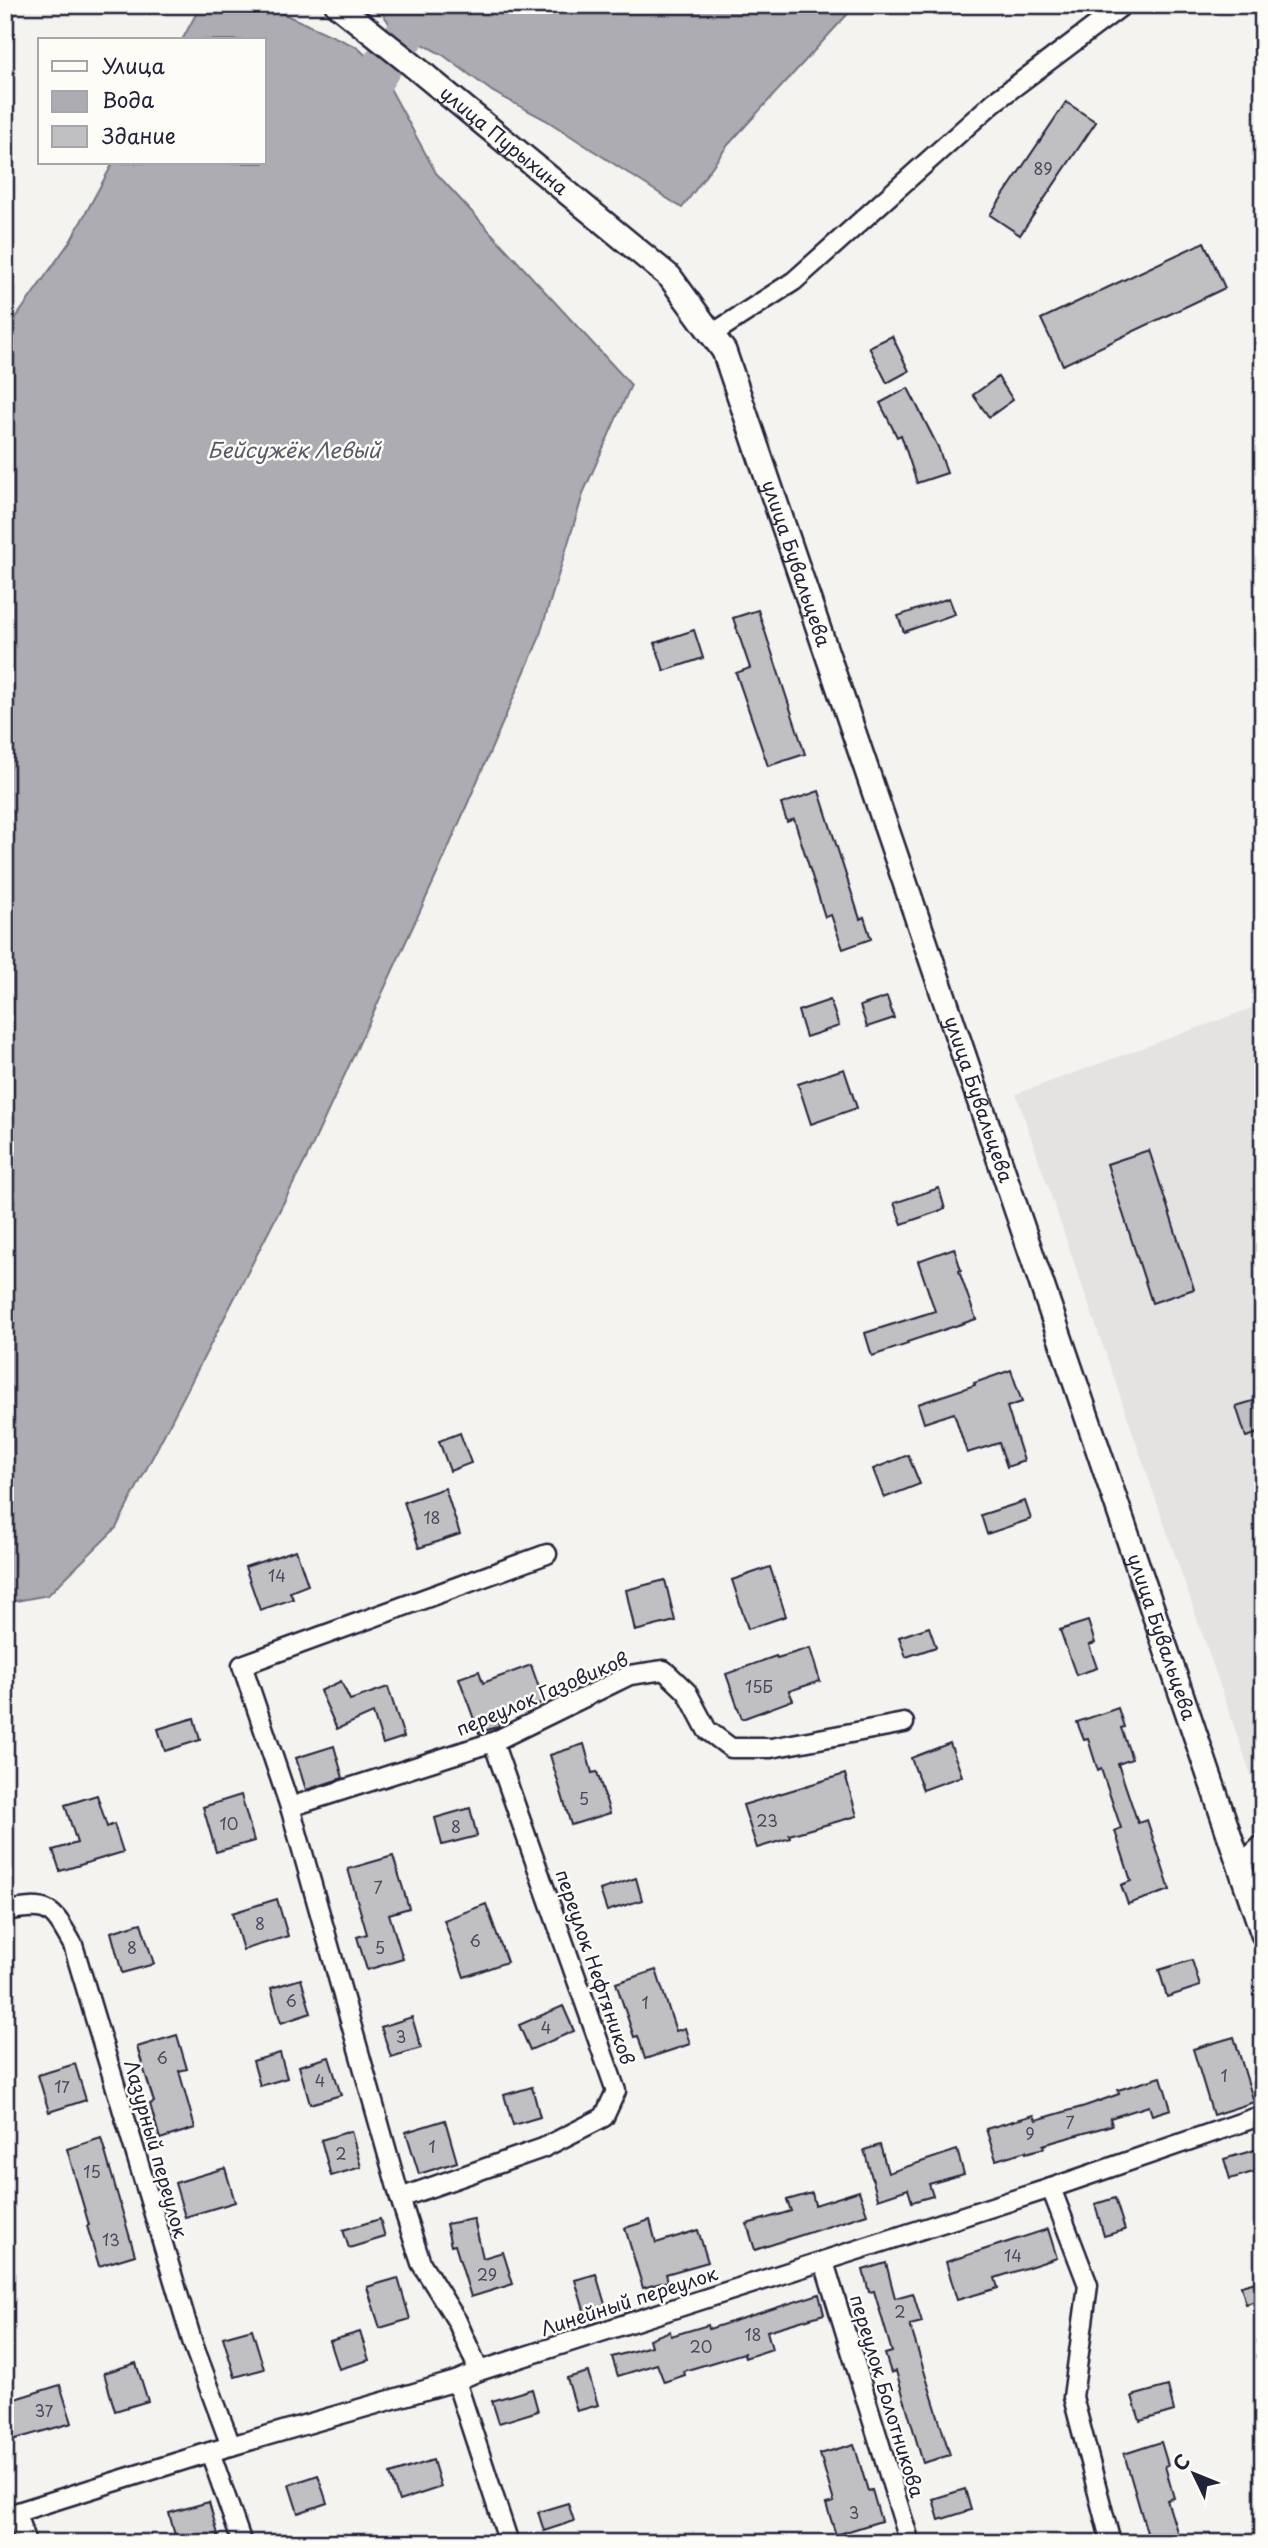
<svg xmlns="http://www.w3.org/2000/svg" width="1268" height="2548" font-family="'Playpen Sans',sans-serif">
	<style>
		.built { fill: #e4e3e2 }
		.water { fill: #acacb2; stroke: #757582; stroke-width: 2 }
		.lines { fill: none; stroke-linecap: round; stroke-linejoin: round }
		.river { stroke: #acacb2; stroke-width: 40 }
		.building { fill: #c0bfc2; stroke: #22223b; stroke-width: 2 }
		.minor-casing { stroke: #22223b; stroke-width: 23 }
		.tertiary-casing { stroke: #22223b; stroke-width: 28 }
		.minor { stroke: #fdfcf7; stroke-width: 18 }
		.tertiary { stroke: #fdfcf7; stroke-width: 23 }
		.labels { text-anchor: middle; stroke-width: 5; stroke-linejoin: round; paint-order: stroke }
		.number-label { font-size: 16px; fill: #4a495d }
		.street-label { font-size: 19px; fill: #22223b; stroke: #fdfcf7 }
		.water-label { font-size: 21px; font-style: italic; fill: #59596b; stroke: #fdfcf7 }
	</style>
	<rect width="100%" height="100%" fill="#f4f3ef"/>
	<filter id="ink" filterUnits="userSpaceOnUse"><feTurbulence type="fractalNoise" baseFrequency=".0143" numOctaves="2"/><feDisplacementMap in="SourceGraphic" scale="14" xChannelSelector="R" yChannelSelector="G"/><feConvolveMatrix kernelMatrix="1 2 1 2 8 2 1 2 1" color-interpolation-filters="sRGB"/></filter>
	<g filter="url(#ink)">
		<path class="built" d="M1263 1004V1778L1253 1781 1016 1094Z"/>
		<g class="water">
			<path d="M201 5H264L357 47 379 68 436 173 631 385 584 491 538 641 437 874 306 1159 116 1528 48 1595 5 1603V333L71 240 113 163H264V40H182Z"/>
			<path d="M377 5H856L728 145 682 208 546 120 493 92 443 55 406 35 389 23Z"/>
		</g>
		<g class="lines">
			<path class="river" d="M353 116C371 82 406 17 446 5"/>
		</g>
		<g class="building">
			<path d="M1066 102 1096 122 1020 235 990 215Z"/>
			<path d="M1204 242 1225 288 1063 365 1041 319Z"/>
			<path d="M892 336 909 371 887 383 869 347Z"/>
			<path d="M998 377 1013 400 989 417 973 395Z"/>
			<path d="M908 388 938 447 947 473 917 483 901 435 897 437 880 403Z"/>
			<path d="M949 598 955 614 904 632 898 616Z"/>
			<path d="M758 610 805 754 768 766 736 673 750 668 733 618Z"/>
			<path d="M694 630 703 658 664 671 655 643Z"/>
			<path d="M819 791 860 919 864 917 871 939 843 949 831 915 825 917 794 819 787 822 781 804Z"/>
			<path d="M887 997 894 1018 867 1027 860 1006Z"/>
			<path d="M830 1000 839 1026 806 1037 798 1011Z"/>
			<path d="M844 1069 857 1108 811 1124 798 1084Z"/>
			<path d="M1149 1150 1194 1289 1152 1303 1107 1164Z"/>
			<path d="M939 1188 945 1209 902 1224 894 1203Z"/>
			<path d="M954 1248 961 1270 959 1271 976 1319 907 1342 908 1344 872 1356 865 1333 935 1311 918 1261Z"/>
			<path d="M1011 1370 1022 1402 1007 1407 1024 1461 1007 1467 999 1443 967 1453 954 1413 924 1423 918 1404 975 1385 974 1383Z"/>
			<path d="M1263 1398V1432L1246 1437 1236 1406Z"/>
			<path d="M460 1433 471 1463 450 1471 439 1441Z"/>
			<path d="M908 1455 920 1484 884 1498 873 1469Z"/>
			<path d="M445 1488 460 1534 419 1548 404 1502Z"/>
			<path d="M1025 1501 1031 1519 987 1534 981 1515Z"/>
			<path d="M296 1550 308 1585 290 1592 293 1599 260 1610 245 1567Z"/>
			<path d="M770 1567 786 1616 748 1629 732 1580Z"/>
			<path d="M665 1580 675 1621 635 1631 626 1590Z"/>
			<path d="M1088 1621 1095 1643 1089 1645 1097 1668 1076 1675 1060 1630Z"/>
			<path d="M929 1627 936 1647 906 1657 899 1637Z"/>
			<path d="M810 1648 820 1681 789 1691 793 1700 742 1719 726 1674 776 1656 777 1658Z"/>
			<path d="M531 1665 544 1702 497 1719 499 1726 479 1733 459 1678 479 1671 483 1683Z"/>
			<path d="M341 1681 350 1700 388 1687 404 1737 383 1744 373 1713 337 1729 320 1691Z"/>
			<path d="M1118 1708 1124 1727 1121 1728 1132 1759 1118 1764 1138 1823 1147 1820 1170 1890 1128 1904 1121 1885 1131 1881 1115 1831 1121 1828 1101 1769 1098 1771 1088 1739 1084 1740 1077 1722Z"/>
			<path d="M194 1718 200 1740 165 1751 158 1729Z"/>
			<path d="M950 1743 962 1776 923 1790 911 1758Z"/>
			<path d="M584 1744 592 1773 597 1772 610 1813 571 1825 550 1755Z"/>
			<path d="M334 1746 343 1778 306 1790 296 1758Z"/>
			<path d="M845 1774 857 1816 789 1835 790 1838 757 1848 743 1805Z"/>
			<path d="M97 1795 107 1827 114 1824 123 1852 60 1871 53 1850 77 1843 65 1805Z"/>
			<path d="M241 1795 254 1841 216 1852 203 1807Z"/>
			<path d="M470 1808 477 1836 442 1845 435 1818Z"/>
			<path d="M393 1856 409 1908 389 1914 403 1959 367 1970 357 1937 367 1934 348 1869Z"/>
			<path d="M636 1878 642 1900 607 1911 600 1890Z"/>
			<path d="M277 1899 288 1936 243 1950 232 1913Z"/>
			<path d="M486 1904 507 1962 464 1977 444 1920Z"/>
			<path d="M141 1923 154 1964 122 1973 111 1932Z"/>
			<path d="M1192 1960 1200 1986 1167 1997 1159 1970Z"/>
			<path d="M656 1970 676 2031 685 2028 690 2044 645 2059 638 2036 634 2037 616 1983Z"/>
			<path d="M301 1979 311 2013 281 2023 271 1988Z"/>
			<path d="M563 2006 574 2031 530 2050 519 2025Z"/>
			<path d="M412 2017 421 2048 391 2057 381 2027Z"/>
			<path d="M177 2035 187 2069 179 2071 195 2128 160 2139 150 2104 154 2102 137 2047Z"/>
			<path d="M1234 2037 1254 2102 1213 2115 1193 2049Z"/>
			<path d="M280 2053 287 2078 260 2086 253 2061Z"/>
			<path d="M329 2057 341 2095 310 2104 299 2066Z"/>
			<path d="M75 2064 86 2100 49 2112 38 2075Z"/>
			<path d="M1161 2077 1171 2109 1152 2115 1149 2106 1110 2118 1112 2125 1043 2145 1044 2148 1026 2153V2151L996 2160 986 2129 1034 2115 1036 2120 1085 2106 1119 2094 1118 2090Z"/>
			<path d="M532 2087 540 2117 513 2125 504 2095Z"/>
			<path d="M445 2120 457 2162 419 2174 406 2132Z"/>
			<path d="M351 2131 361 2167 331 2176 321 2140Z"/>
			<path d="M101 2138 135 2255 99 2266 87 2226 89 2225 67 2149Z"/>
			<path d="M880 2145 888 2173 957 2150 964 2174 929 2184 933 2196 912 2202 908 2189 878 2199 864 2150Z"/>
			<path d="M1258 2149 1263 2169 1230 2179 1224 2159Z"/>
			<path d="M225 2168 235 2202 185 2217 175 2183Z"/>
			<path d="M859 2191 867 2214 755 2250 747 2224 791 2211 787 2200 812 2193 815 2205Z"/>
			<path d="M1115 2198 1125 2230 1104 2236 1095 2204Z"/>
			<path d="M380 2219 385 2237 349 2248 343 2230Z"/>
			<path d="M474 2219 483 2258 503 2252 513 2284 471 2297 455 2245 451 2246 446 2224Z"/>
			<path d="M650 2220 656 2243 698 2230 708 2262 666 2274 668 2281 643 2288 625 2228Z"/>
			<path d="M1048 2229 1057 2258 995 2278 998 2288 957 2300 946 2262Z"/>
			<path d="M886 2263 895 2298 913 2293 922 2322 910 2325 950 2455 923 2463 896 2371 891 2373 885 2354 892 2352 874 2291 869 2292 863 2270Z"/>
			<path d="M596 2274 607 2311 586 2317 575 2280Z"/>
			<path d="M398 2278 410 2319 380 2328 367 2287Z"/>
			<path d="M1263 2280V2299L1246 2304 1241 2286Z"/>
			<path d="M819 2294 824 2314 767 2331 772 2349 745 2358 744 2353 684 2371 685 2375 664 2382 657 2364 618 2376 612 2357 651 2346 649 2339 670 2331 671 2336 708 2325 709 2329Z"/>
			<path d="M252 2329 264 2369 235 2377 223 2337Z"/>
			<path d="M360 2332 369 2360 339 2369 330 2341Z"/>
			<path d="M136 2363 148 2401 115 2411 104 2373Z"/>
			<path d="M588 2372 598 2405 577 2411 567 2378Z"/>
			<path d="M60 2385 72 2423 5 2442V2402Z"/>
			<path d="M1168 2386 1174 2411 1140 2421 1132 2396Z"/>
			<path d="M532 2389 538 2411 499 2423 492 2401Z"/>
			<path d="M1161 2442 1168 2465 1165 2466 1174 2498 1167 2500 1179 2538 1165 2543H1150L1124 2454Z"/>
			<path d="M854 2444 868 2491 872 2490 881 2521 836 2535 826 2504 834 2502 820 2454Z"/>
			<path d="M433 2460 441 2487 399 2501 390 2474Z"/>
			<path d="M318 2475 327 2503 298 2513 289 2485Z"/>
			<path d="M965 2489 971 2510 939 2520 933 2499Z"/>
			<path d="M209 2502 219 2538 202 2543H177L169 2513Z"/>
			<path d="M568 2503 574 2521 544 2531 538 2512Z"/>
		</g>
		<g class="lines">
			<g class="minor-casing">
				<g id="minor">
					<path d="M712 334 794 281 994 102 1123 5"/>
					<path d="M290 1807 493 1742 630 1675 664 1670 687 1692 707 1730 731 1748H771L904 1723"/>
					<path d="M1240 1865 1263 1844"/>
					<path d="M5 1911C50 1904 51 1906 73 1945L193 2344 231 2446"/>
					<path d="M1051 2188 1088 2285 1073 2397 1111 2543"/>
					<path d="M400 2198 543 2148 604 2117 616 2091 493 1742"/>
					<path d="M824 2262 910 2543"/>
					<path d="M479 2371 457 2321 421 2263 400 2198 290 1807 242 1665 547 1554"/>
					<path d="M456 2381 509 2543"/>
					<path d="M210 2452 242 2543"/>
					<path d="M16 2513 26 2543"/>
					<path d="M5 2516 210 2452 456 2381 479 2371 1051 2188 1263 2115"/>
				</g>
			</g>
			<g class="tertiary-casing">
				<g id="tertiary">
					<path id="s1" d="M337 5 405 59 670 277 724 351 1263 1934"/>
				</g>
			</g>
			<use href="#minor" class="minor"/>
			<use href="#tertiary" class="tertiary"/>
		</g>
	</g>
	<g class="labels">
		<g class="number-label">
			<text x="1043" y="175">89</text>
			<text x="432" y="1524">18</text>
			<text x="277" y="1582">14</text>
			<text x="759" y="1693">15Б</text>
			<text x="584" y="1805">5</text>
			<text x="767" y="1827">23</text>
			<text x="229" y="1830">10</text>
			<text x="456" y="1833">8</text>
			<text x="378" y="1894">7</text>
			<text x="260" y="1930">8</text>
			<text x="475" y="1947">6</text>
			<text x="132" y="1954">8</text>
			<text x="380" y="1954">5</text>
			<text x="291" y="2007">6</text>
			<text x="645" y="2009">1</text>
			<text x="546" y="2034">4</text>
			<text x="401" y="2043">3</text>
			<text x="162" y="2064">6</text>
			<text x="1224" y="2082">1</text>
			<text x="320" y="2087">4</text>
			<text x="62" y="2093">17</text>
			<text x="1070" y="2129">7</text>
			<text x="1030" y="2140">9</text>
			<text x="432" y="2153">1</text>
			<text x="341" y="2160">2</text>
			<text x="92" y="2178">15</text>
			<text x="111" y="2246">13</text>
			<text x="1013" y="2262">14</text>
			<text x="487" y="2281">29</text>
			<text x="900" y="2318">2</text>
			<text x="753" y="2341">18</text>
			<text x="701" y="2353">20</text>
			<text x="44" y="2417">37</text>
			<text x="854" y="2519">3</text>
		</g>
		<g class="street-label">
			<text dy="7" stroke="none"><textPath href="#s1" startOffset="215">улица Пурыхина</textPath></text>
			<text dy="7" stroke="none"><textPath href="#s1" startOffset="746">улица Бувальцева</textPath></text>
			<text dy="7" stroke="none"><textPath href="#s1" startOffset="1312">улица Бувальцева</textPath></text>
			<text dy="7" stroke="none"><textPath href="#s1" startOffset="1880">улица Бувальцева</textPath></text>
			<text transform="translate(542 1694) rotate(-23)" y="7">переулок Газовиков</text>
			<text transform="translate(595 1967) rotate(71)" y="7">переулок Нефтяников</text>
			<text transform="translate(156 2149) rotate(74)" y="7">Лазурный переулок</text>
			<text transform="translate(629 2301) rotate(-18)" y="7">Линейный переулок</text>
			<text transform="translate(887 2396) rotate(73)" y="7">переулок Болотникова</text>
		</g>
		<g class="water-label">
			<text x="294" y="458">Бейсужёк Левый</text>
		</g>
	</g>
	<rect width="1268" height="2548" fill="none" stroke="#fdfcf7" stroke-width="28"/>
	<rect x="14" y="14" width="1240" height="2520" fill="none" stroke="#22223b" stroke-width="2.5" filter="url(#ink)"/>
	<rect x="38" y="38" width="228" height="126" fill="#fdfcf7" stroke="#a5a5ac" stroke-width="2"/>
	<rect x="52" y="61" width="35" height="10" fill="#fdfcf7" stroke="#a5a5ac" stroke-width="2"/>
	<text x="102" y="74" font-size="21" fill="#22223b">Улица</text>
	<rect x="52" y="91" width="35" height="21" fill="#acacb2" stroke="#a5a5ac" stroke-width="2"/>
	<text x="102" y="108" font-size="21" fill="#22223b">Вода</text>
	<rect x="52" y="126" width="35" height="21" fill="#c0bfc2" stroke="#a5a5ac" stroke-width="2"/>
	<text x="102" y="144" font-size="21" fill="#22223b">Здание</text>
	<g transform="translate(1194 2474) rotate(313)" stroke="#fdfcf7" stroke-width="5" paint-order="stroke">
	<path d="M0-5L12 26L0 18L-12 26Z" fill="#22223b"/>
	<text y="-10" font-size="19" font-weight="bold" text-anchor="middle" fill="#22223b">С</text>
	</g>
</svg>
